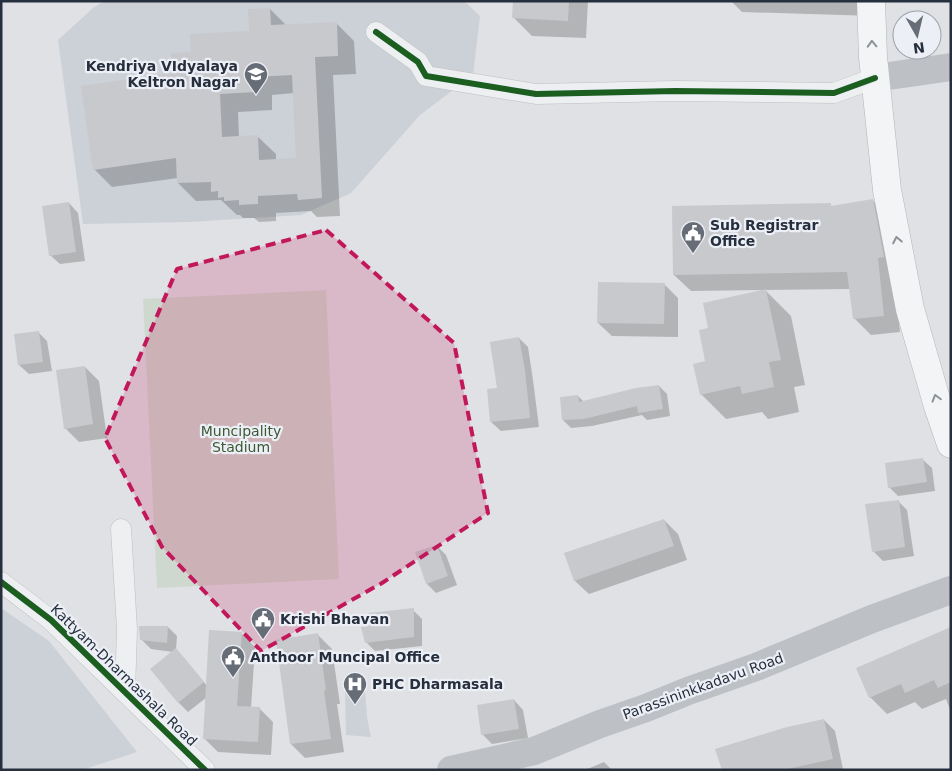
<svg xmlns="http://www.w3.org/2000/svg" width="952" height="771" font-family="'DejaVu Sans',sans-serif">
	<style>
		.built { fill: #ccd1d8 }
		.green { fill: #cfd8cf }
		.shadow { fill: #0003; fill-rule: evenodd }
		.building { fill: #c7c9cd; fill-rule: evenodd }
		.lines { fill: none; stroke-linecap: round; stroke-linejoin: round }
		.minor-casing { stroke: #bdbfc2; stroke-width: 21 }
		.trunk-casing { stroke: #b1b4b9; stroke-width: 29 }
		.minor { stroke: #eeeff1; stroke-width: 20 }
		.secondary { stroke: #bdc0c4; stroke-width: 28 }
		.trunk { stroke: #f3f4f5; stroke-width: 28 }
		.cycleway-casing { stroke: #eceff5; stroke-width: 9 }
		.cycleway { stroke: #1b5e20; stroke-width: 6 }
		.oneway { stroke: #8c9299 }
		.marked { fill: #c2185b; fill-opacity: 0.2; stroke: #c2185b; stroke-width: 4; stroke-dasharray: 10 6; stroke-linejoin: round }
		.labels { text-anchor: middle; stroke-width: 4.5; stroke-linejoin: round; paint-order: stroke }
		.poi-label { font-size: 14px; font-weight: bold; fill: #262f3d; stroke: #eceff5; text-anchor: start }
		.park-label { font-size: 14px; fill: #3b5933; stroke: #eceff5 }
		.street-label { font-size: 14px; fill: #262f3d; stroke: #eceff5 }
	</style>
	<rect width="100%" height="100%" fill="#dfe1e4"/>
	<g class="built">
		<path d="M104 1H464L480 16 473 75 420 115 351 193 301 215 190 222 83 224 58 40 93 8Z"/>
		<path d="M1 608 49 641 137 752 82 770H1Z"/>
		<path d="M364 676 367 717 371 737 346 735 345 685Z"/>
	</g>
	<path class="green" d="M326 290 339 579 157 588 143 299Z"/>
	<g class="shadow">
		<path d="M514 1H588L586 38 532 36 514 18Z"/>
		<path d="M731 1H875L874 16 742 12Z"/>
		<path d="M270 9 286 25 336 23 354 41 356 74 333 75 340 216 317 217 311 211 276 213V221L259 222 254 218H243L240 215H237L221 200 196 201 178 183V178L112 187 94 169 173 74 192 53 251 32ZM294 93 297 159 276 160V154L257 136 239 137 238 112 272 110V95Z"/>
		<path d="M872 200 889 217 900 332 871 335 854 318 850 289 765 290 791 316 805 385 794 387 799 412 768 419 762 412 726 419 701 394 707 362 710 329 761 291V290L691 291 674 275 830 205 833 207Z"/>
		<path d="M69 203 78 213 85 261 60 264 50 255Z"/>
		<path d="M664 284 678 298V337L612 336 598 323Z"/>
		<path d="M38 332 47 341 52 371 29 374 19 365 15 335Z"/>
		<path d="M519 338 528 347 533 380 539 427 501 431 491 422 488 390 498 389Z"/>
		<path d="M85 367 99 381 107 438 79 442 65 428Z"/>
		<path d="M659 386 667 394 670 416 647 420 642 415 592 426 571 428 563 420 578 396 584 402Z"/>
		<path d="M922 459 932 468 935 491 898 496 889 487Z"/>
		<path d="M898 501 907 510 914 556 883 561 874 552 867 505Z"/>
		<path d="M664 520 678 534 687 560 589 594 575 581 566 554Z"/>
		<path d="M437 546 446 555 457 585 436 593 427 584Z"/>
		<path d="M413 610 422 619V646L375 651 366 642 371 627Z"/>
		<path d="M168 627 177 636 176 650 185 659 207 686 241 633 255 647 251 708H259L273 722 271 755 218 752 204 738 207 697 188 712 179 703 152 669 173 652 151 649 142 640Z"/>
		<path d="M951 630V712L946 699 922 709 915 702 887 714 870 697Z"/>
		<path d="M318 635 332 649 340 704H337L344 752 305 758 291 744Z"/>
		<path d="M514 700 523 710 528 738 492 744 483 735Z"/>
		<path d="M824 720 835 731 843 769 718 770 723 769Z"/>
		<path d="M604 762 612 770H585Z"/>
	</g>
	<g class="building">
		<path d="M513 1H569L568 21 512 18Z"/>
		<path d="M270 8 271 25 337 22 338 56 315 57 322 198 298 200 297 194 258 196V204L239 205V200L224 201V197L218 198V191L211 192V182L177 183 176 158 93 170 81 86 172 73 171 53 191 52 190 34 249 31 248 9ZM292 75 296 158 259 160 258 135 222 137 220 94 255 92 254 77Z"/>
		<path d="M873 199 884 257 878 258 884 316 853 319 847 272 673 275 672 206 831 203V206Z"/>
		<path d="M69 202 76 252 49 256 42 206Z"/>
		<path d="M598 282 665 283 664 324 597 323Z"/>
		<path d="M766 289 781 360 769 362 774 387 742 394 740 386 700 395 693 364 705 361 699 330 708 328 703 303Z"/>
		<path d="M39 331 43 362 18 365 14 334Z"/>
		<path d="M519 337 525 370 530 418 490 422 487 389 497 388 490 342Z"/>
		<path d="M85 366 93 424 64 429 56 370Z"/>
		<path d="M659 385 663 409 638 413 637 406 584 419 562 420 560 397 578 395 579 402 636 388Z"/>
		<path d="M923 458 927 482 888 488 885 463Z"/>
		<path d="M899 500 905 547 872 552 865 504Z"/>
		<path d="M664 519 674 546 574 581 564 553Z"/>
		<path d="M437 545 448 576 426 584 415 552Z"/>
		<path d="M414 608V637L365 643 361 627 369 626 368 613Z"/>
		<path d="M139 626H168L167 643 140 640Z"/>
		<path d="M951 627V682L938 688 934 680 905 693 901 684 869 698 856 668Z"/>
		<path d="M209 630 242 632 237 706 260 707 258 742 203 739Z"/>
		<path d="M318 633 326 690 324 691 331 739 290 744 276 640Z"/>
		<path d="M176 648 204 682 178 703 150 669Z"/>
		<path d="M514 699 519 729 481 735 477 705Z"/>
		<path d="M824 719 833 759 783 770H722L715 749 787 727Z"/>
	</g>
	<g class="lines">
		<g class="minor-casing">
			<g id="minor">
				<path d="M376 32 418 62 426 76 536 94 675 91 834 93 875 78"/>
				<path d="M121 529 127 629 125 692"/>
				<path d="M1 582 51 620 205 770"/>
			</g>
		</g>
		<g class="trunk-casing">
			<path id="trunk" d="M871 1 873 57 887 190 910 309 938 406 951 444"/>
		</g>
		<use href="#minor" class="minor"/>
		<g class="secondary">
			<path d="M875 78 951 67"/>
			<path d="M451 770 534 751 600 724 646 708 688 691 756 667 872 619 951 590"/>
		</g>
		<use href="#trunk" class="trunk"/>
		<g class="cycleway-casing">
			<g id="cycleway">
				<path d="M376 32 418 62 426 76 536 94 675 91 834 93 875 78"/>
				<path d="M1 582 51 620 205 770"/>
			</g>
		</g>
		<use href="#cycleway" class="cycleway"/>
	</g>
	<defs><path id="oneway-chevron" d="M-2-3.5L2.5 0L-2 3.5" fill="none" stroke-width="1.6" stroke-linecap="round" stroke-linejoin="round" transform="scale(1.25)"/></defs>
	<g class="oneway">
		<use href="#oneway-chevron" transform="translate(872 44) rotate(-92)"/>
		<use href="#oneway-chevron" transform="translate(897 240) rotate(-101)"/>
		<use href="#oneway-chevron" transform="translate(936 398) rotate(-106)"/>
	</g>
	<path class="marked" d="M326 230 454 343 488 513 382 583 261 651 162 547 105 438 177 269Z"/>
	<defs>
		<g id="school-pin" transform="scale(1.25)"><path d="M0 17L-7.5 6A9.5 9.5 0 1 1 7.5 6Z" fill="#676d77" stroke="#eceff5"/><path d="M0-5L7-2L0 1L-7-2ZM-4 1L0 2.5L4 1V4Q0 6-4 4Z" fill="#fff"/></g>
		<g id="civic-pin" transform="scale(1.25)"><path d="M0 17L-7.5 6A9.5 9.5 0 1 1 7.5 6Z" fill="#676d77" stroke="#eceff5"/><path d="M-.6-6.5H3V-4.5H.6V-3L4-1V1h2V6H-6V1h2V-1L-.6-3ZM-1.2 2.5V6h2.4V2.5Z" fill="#fff"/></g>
		<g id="hospital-pin" transform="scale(1.25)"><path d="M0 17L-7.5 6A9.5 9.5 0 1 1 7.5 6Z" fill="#676d77" stroke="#eceff5"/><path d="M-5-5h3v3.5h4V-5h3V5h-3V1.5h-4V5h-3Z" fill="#fff"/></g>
	</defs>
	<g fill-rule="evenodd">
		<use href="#school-pin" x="256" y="74"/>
		<use href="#civic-pin" x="693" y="233"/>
		<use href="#civic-pin" x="263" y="619"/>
		<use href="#civic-pin" x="233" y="657"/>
		<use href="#hospital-pin" x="355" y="684"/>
	</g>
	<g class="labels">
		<g class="poi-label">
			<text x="238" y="71" text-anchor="end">Kendriya VIdyalaya<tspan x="238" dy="16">Keltron Nagar</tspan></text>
			<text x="710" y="230">Sub Registrar<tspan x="710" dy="16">Office</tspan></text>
			<text x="280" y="624">Krishi Bhavan</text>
			<text x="250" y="662">Anthoor Muncipal Office</text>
			<text x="372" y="689">PHC Dharmasala</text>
		</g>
		<g class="park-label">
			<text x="241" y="436">Muncipality<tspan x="241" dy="16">Stadium</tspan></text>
		</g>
		<g class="street-label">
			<text transform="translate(124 675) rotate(44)" y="5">Kattyam-Dharmashala Road</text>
			<text transform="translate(703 686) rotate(-20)" y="5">Parassininkkadavu Road</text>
		</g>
	</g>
	<rect width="952" height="771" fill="none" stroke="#262f3d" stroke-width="5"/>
	<g transform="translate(917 35) rotate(172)"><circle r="24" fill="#eceff5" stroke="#9da2ab"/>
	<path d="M0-4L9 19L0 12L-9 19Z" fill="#676d77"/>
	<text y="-8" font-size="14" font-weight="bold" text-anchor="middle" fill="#262f3d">N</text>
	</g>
</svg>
